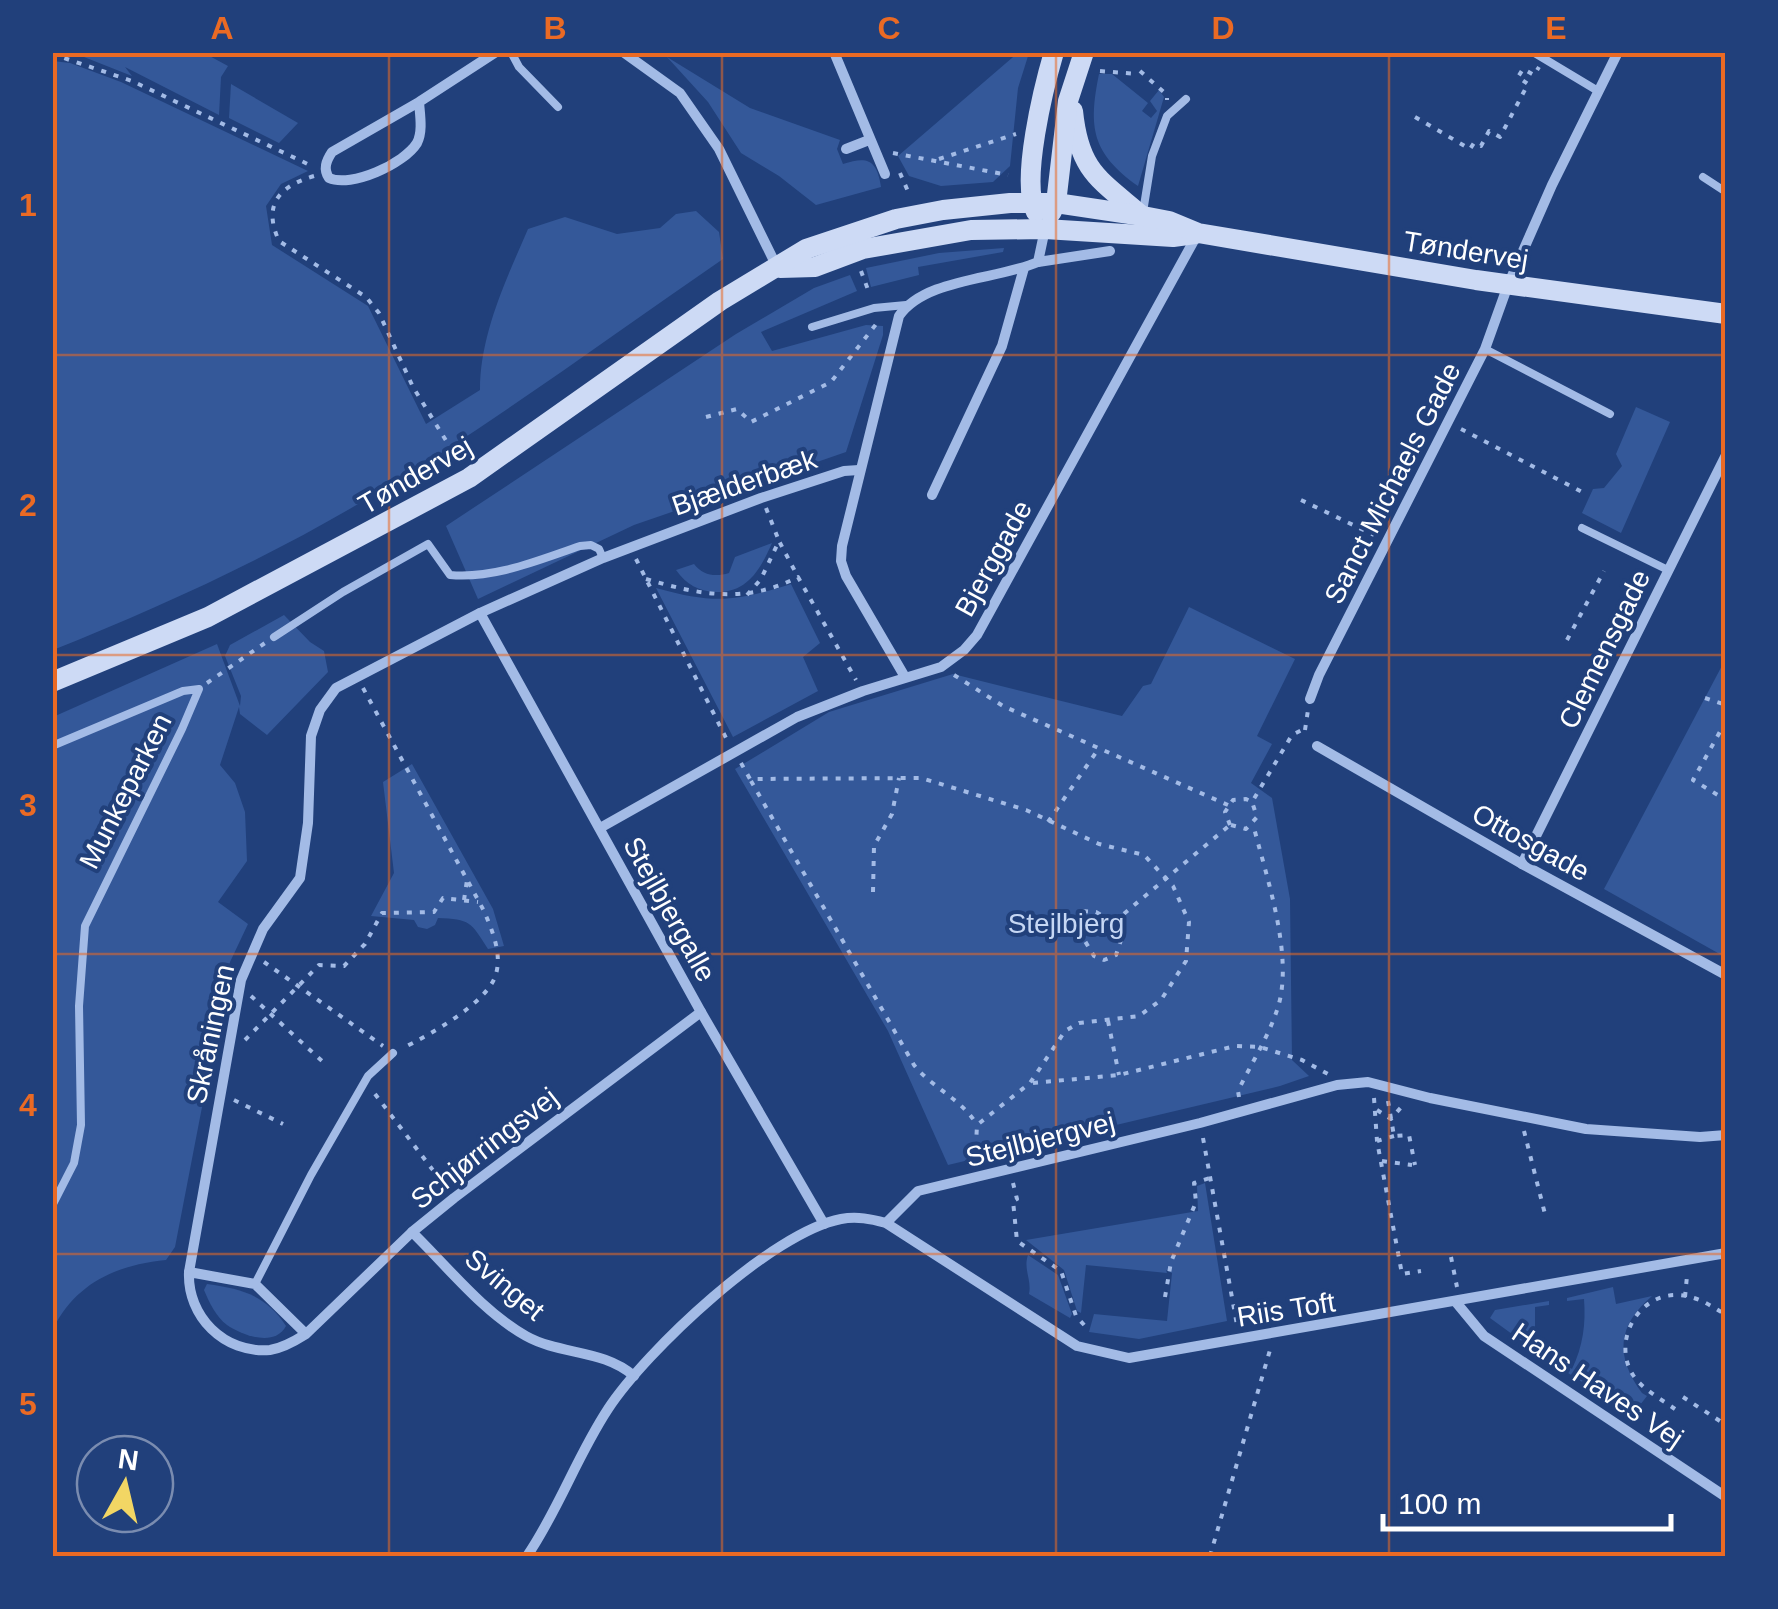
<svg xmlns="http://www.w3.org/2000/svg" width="1778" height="1609" font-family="Arial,sans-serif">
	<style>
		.green { fill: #345899 }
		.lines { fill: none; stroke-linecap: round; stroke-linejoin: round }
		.path { stroke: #a3bbe6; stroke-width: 4; stroke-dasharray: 5 8; stroke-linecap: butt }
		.lane { stroke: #a3bbe6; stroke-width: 8 }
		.street { stroke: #a3bbe6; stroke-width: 10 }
		.secondary { stroke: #cddaf5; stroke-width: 20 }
		.grid { fill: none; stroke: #ea6a24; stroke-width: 2.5; stroke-opacity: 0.55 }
		.labels { text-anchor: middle; stroke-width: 8; stroke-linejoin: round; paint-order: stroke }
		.street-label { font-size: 28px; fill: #fff; stroke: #21407b }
		.park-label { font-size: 28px; fill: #c6d7f4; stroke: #21407b }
		.neatline { fill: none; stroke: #ea6a24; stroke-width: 4 }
		.grid-label { font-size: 32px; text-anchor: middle; font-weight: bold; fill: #ea6a24 }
	</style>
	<rect width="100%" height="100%" fill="#21407b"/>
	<g class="green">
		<path d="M1019 52 1029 53 1018 88 1010 166 993 182 941 186 909 176 898 156Z"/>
		<path d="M54 53H204L228 66 221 77 219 115 125 67 132 76 84 57Z"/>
		<path d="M667 57 750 108 840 140 837 149 843 164C867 156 877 159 881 187L816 205 779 176 741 153 708 102Z"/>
		<path d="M53 61 70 63 121 82 308 171 281 184 266 206 272 245 368 306 426 424 480 390C480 334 506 280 528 229L565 217 617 234 660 228 676 214 696 211 719 232 723 259C608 338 495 422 375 494 274 555 163 606 53 650Z"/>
		<path d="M1099 74H1112L1148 103 1142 111 1151 118 1157 111 1150 101 1159 90 1164 97 1138 186C1092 153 1088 128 1099 74Z"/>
		<path d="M231 84 298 123 279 143 229 118Z"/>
		<path d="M1004 248 1003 252 918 267 919 275 871 287 866 268 939 253Z"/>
		<path d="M850 275 857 291 761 332 772 351 866 325 883 326V335L846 452 634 525 478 599 446 526 736 334 814 288Z"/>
		<path d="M1636 407 1670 422 1621 533 1582 513 1593 489 1604 488 1622 466 1616 454Z"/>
		<path d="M772 543C761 568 748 593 716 592 698 591 687 585 676 570L694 564C703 576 716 577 729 573L735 557Z"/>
		<path d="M791 584 820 643 803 657 818 691 733 737 656 588C714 604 735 602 791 584Z"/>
		<path d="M1189 607 1295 659 1257 736 1272 744 1251 783 1272 798 1290 899 1292 1060 1309 1076 1280 1086 948 1165 888 1031 735 769 829 712 953 674 1122 716 1143 686 1151 684Z"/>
		<path d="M284 615 310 642 324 651 328 672 267 735 240 714 239 707 220 765 235 783 245 812 247 861 218 902 248 924 230 962 175 1247 166 1260C116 1265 76 1283 53 1329V717L217 644 240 706 241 696 225 656 230 645Z"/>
		<path d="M1725 660V957L1604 889Z"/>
		<path d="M412 764 493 909 504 946 488 949C471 922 470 919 438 918L435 925 427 929 418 927 414 920 371 916 394 873 383 782Z"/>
		<path d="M1205 1183 1227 1321 1139 1339 1089 1332 1094 1314 1167 1321 1172 1273 1166 1270 1167 1273 1086 1265 1081 1313 1077 1311 1064 1270 1026 1240 1198 1211 1197 1186Z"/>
		<path d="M1028 1255 1058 1275 1072 1314 1070 1318 1029 1294C1032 1280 1023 1269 1028 1255Z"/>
		<path d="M207 1284C242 1289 266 1295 286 1326 275 1347 243 1336 227 1325 216 1317 209 1302 204 1290Z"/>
		<path d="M1613 1287 1616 1304 1652 1296C1617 1326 1615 1356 1642 1393L1647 1396 1633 1414 1549 1361 1552 1356 1572 1369C1583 1346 1586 1324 1584 1299L1567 1301V1298Z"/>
		<path d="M1549 1301V1305L1535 1307V1326L1530 1341 1547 1353 1545 1358 1490 1318 1495 1310Z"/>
	</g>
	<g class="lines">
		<g class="path">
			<path d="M52 54 132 81 314 167"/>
			<path d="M1100 71 1138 74"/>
			<path d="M1140 71 1167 95V100"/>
			<path d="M1415 117 1470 149 1474 143 1481 146 1489 131 1500 137 1528 84 1518 77 1523 69 1534 75 1539 67"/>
			<path d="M893 153 1008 175"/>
			<path d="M939 159 1016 134"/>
			<path d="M900 173 910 196"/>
			<path d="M314 176C280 186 262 204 279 241L366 297 379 313 413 387 458 460"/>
			<path d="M861 271 870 295"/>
			<path d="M706 417 737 409 751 422 831 382 877 323"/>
			<path d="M1461 429 1582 492"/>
			<path d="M1301 500 1374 535"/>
			<path d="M766 508 779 541"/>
			<path d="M636 559 728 742"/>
			<path d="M646 579C700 595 746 604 798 577L856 680"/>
			<path d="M747 595 761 579 779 541 798 577"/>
			<path d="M1567 640 1604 571"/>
			<path d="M954 675 1003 706 1228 805"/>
			<path d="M207 683 265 643"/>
			<path d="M363 688 484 911C492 930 502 953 496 974 488 1003 429 1035 403 1048"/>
			<path d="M1705 698 1726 705"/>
			<path d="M1726 721 1693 780 1726 800"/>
			<path d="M1305 730 1308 710"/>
			<path d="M741 763 750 779 921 778 1026 810 1099 844 1144 855 1173 886 1189 922 1186 961 1161 1000 1139 1016 1079 1023 1065 1031 1030 1083 977 1125 976 1145 980 1161"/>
			<path d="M751 781 914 1065C932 1088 962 1099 977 1125"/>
			<path d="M1048 822 1097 751"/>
			<path d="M1230 825 1225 812 1233 800 1246 799 1252 802"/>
			<path d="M1231 825 1246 829 1257 817 1252 802 1292 735 1304 729"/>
			<path d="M873 892 874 846 892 814 899 778"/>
			<path d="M464 900 467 880"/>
			<path d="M1083 911 1096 912 1114 922 1121 940 1116 955 1104 960 1094 956 1074 923Z"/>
			<path d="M1114 922 1230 825"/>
			<path d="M264 962 383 1046"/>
			<path d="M251 996 322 1061"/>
			<path d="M1108 1021 1119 1075"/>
			<path d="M245 1040 319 965 344 966 365 944 382 913 434 912 443 898 478 902"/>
			<path d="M1033 1083 1119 1075 1235 1046 1260 1047 1302 1060 1328 1074"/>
			<path d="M375 1094 445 1186"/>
			<path d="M1239 1097 1238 1091C1251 1064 1269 1036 1278 1007 1294 955 1266 876 1253 824"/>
			<path d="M1374 1098 1377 1141"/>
			<path d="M234 1100 283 1124"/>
			<path d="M1388 1101 1394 1136 1409 1135 1415 1165"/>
			<path d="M1377 1110 1391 1119 1403 1105"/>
			<path d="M1524 1131 1546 1218"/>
			<path d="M1394 1136 1377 1141 1402 1274 1421 1271"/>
			<path d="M1203 1138 1237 1325"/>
			<path d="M1382 1161 1412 1165"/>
			<path d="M1013 1183 1017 1199 1013 1201 1017 1241 1061 1271 1076 1316 1085 1326"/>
			<path d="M1451 1257 1457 1287"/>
			<path d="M1165 1297 1171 1262 1196 1202 1194 1183 1210 1178"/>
			<path d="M1685 1297 1687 1276"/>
			<path d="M1683 1397 1726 1425"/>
			<path d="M1675 1409C1661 1399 1642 1389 1633 1375 1612 1342 1637 1295 1676 1295 1695 1295 1710 1305 1726 1315"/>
			<path d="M1210 1556 1270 1350"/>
		</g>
		<g class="lane">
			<path d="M511 52 519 67 558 107"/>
			<path d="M1533 52 1598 91"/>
			<path d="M1703 177 1726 192"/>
			<path d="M1143 212 1152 156 1167 116 1186 99"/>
			<path d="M812 327 874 308 906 305"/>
			<path d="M1485 349 1610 414"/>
			<path d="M1582 528 1668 570"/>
			<path d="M274 637 343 592 428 544 450 575C495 579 538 560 580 546L591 545 599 549 603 558"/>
			<path d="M52 746 183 691 199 689 182 729 85 926 79 1006 81 1125 74 1163 52 1206"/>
			<path d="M255 1284 311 1175 368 1076 393 1053"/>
		</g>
		<g class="street">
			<path d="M623 52 680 93 719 149 777 267"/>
			<path d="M834 52 885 174"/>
			<path d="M419 102C420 115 423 132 417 143 404 164 351 188 329 178 323 169 326 161 332 152L419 102 496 52"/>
			<path d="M846 149 869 140"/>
			<path d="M1038 262 1110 251"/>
			<path d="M932 495 1002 346 1024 268"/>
			<path d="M480 613 701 1012 824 1224"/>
			<path d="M905 677 846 576 841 561 842 546 899 316C925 278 997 280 1038 262L1045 229"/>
			<path d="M1310 699 1319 675 1485 349 1508 285 1552 185 1618 52"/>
			<path d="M1317 746 1522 864 1726 975"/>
			<path d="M600 828 797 717 863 691 941 667 964 650 977 635 1197 235"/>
			<path d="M1522 864 1726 455"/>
			<path d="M886 1223 918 1191 1200 1123 1337 1085 1368 1082 1430 1098 1586 1129 1700 1137 1726 1135"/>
			<path d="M412 1232C447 1266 483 1312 526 1336 560 1355 603 1349 634 1376"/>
			<path d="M189 1272 241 980 263 929 300 878 308 823 311 736 320 710 336 688 480 613 603 558 761 498 844 471 859 470"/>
			<path d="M1455 1301 1484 1336 1726 1497"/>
			<path d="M306 1334 255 1284 189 1272C187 1316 224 1354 270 1350 283 1348 295 1341 306 1334L412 1232 454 1198 701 1012"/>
			<path d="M527 1556C558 1511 577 1456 608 1409 646 1351 772 1232 841 1219 857 1216 871 1219 886 1223L1077 1346 1129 1358 1726 1253"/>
		</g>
		<g class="secondary">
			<path d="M1073 111C1079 171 1099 179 1141 215"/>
			<path d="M1036 212C1020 182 1044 86 1054 52"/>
			<path d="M1051 213 1056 203 1068 101 1084 52"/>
			<path d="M780 268 815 267 863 249 971 230 1045 229 1173 237 1195 234"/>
			<path d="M52 682 208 617 469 478 720 301 806 249 896 219 943 210 1010 203H1056L1143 216 1169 221 1198 233 1476 280 1726 314"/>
		</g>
	</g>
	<path class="grid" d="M389 52V1556M722 52V1556M1056 52V1556M1389 52V1556M52 355H1726M52 655H1726M52 954H1726M52 1254H1726"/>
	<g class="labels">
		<g class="street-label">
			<text transform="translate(1466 250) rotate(9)" y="10">Tøndervej</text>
			<text transform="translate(415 475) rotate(-30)" y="10">Tøndervej</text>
			<text transform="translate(744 482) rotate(-19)" y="10">Bjælderbæk</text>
			<text transform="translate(1392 483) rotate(-63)" y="10">Sanct Michaels Gade</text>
			<text transform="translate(993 558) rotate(-61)" y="10">Bjerggade</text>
			<text transform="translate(1604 649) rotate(-64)" y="10">Clemensgade</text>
			<text transform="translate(125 791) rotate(-63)" y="10">Munkeparken</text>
			<text transform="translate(1531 842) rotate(29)" y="10">Ottosgade</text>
			<text transform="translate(670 909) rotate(61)" y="10">Stejlbjergalle</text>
			<text transform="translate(210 1034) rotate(-78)" y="10">Skråningen</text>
			<text transform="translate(1040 1139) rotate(-14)" y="10">Stejlbjergvej</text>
			<text transform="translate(484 1148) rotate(-38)" y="10">Schjørringsvej</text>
			<text transform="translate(505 1284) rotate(40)" y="10">Svinget</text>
			<text transform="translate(1286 1309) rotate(-9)" y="10">Riis Toft</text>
			<text transform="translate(1598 1385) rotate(34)" y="10">Hans Haves Vej</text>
		</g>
		<g class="park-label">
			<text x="1066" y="933">Stejlbjerg</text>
		</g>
	</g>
	<rect width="1778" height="1609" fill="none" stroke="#21407b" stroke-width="110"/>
	<g transform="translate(125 1484) rotate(8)"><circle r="48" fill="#21407b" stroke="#7a8cb0" stroke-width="2.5"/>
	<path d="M0-8L18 38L0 25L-18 38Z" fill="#f2d664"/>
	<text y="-15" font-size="28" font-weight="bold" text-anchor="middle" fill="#ffffff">N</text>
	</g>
	<path d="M1383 1514v15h288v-15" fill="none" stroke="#ffffff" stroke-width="5"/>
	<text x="1398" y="1514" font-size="30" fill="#ffffff" stroke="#21407b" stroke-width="8" paint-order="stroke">100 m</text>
	<rect x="55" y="55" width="1668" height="1499" class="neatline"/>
	<g class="grid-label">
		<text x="222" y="39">A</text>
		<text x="555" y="39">B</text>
		<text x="889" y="39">C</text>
		<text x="1223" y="39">D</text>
		<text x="1556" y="39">E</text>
		<text x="28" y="216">1</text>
		<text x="28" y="516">2</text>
		<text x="28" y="816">3</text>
		<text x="28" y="1116">4</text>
		<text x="28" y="1415">5</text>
	</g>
</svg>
